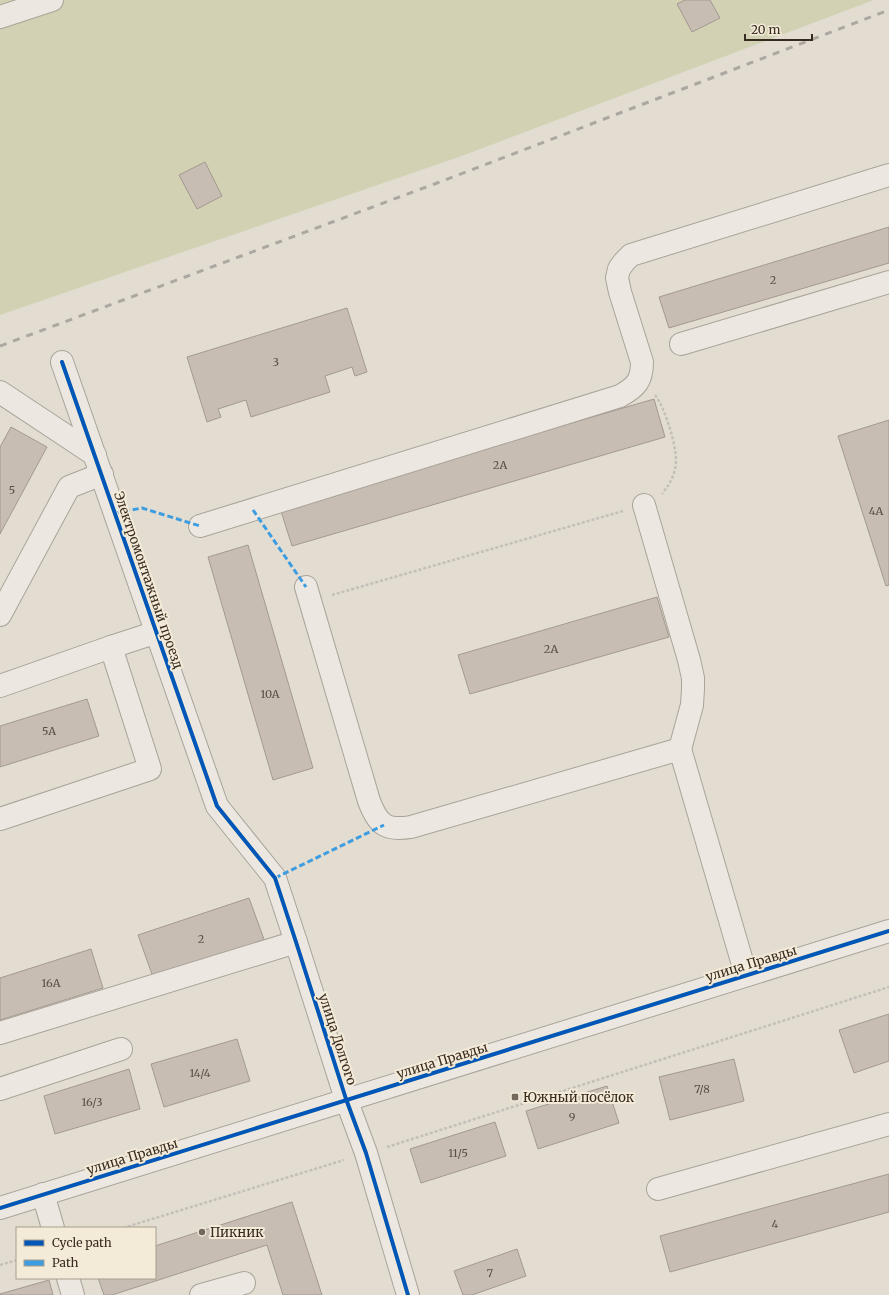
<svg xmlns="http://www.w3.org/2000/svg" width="889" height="1295" font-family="Merriweather,serif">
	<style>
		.green { fill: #d2d1b4 }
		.building { fill: #c7bdb2; stroke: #a39990 }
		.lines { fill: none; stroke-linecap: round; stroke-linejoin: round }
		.minor-casing { stroke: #a9a399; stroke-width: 24 }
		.path { stroke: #c4bfb8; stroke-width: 2.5; stroke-dasharray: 3 2; stroke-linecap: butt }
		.minor { stroke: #ece8e1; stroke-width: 22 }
		.rail { stroke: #aca7a1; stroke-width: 3; stroke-dasharray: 7 7; stroke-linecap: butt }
		.quiet { stroke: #3e9ce0; stroke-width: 3; stroke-dasharray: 6 3; stroke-linecap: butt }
		.cycleway-casing { stroke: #f3ead7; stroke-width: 6 }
		.cycleway { stroke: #0057b8; stroke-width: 4 }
		.poi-dot { fill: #73695f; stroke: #f3ead7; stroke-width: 1.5 }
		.labels { text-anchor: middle; stroke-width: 4; stroke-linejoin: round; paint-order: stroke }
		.number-label { font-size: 11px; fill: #5b5045 }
		.street-label { font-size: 13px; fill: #372b21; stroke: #f3ead7 }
		.poi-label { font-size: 13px; fill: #372b21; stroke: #f3ead7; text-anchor: start }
	</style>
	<rect width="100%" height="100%" fill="#e3ddd1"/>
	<path class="green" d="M0 0H874L459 157 0 315Z"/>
	<g class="building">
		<path d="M685 0H710L720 18 692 32 677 4Z"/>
		<path d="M205 162 222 196 197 209 179 175Z"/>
		<path d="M889 227V263L669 328 659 297Z"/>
		<path d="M347 308 367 372 355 376 352 367 325 376 330 392 251 417 246 400 218 409 221 417 207 422 187 357Z"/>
		<path d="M654 399 665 437 292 546 280 508Z"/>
		<path d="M889 420V585L886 586 838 436Z"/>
		<path d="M11 427 47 447 0 534V447Z"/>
		<path d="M248 545 313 768 273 780 208 557Z"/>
		<path d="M657 597 669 637 470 694 458 655Z"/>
		<path d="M87 699 99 736 0 767V726Z"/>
		<path d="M249 898 265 942 153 977 138 935Z"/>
		<path d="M91 949 103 988 0 1020V978Z"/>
		<path d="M889 1014V1061L854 1073 839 1030Z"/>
		<path d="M237 1039 250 1081 164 1107 151 1064Z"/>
		<path d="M734 1059 744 1101 670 1120 659 1077Z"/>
		<path d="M129 1069 140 1109 55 1134 44 1096Z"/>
		<path d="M607 1086 619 1123 538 1149 526 1111Z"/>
		<path d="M495 1122 506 1156 421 1183 410 1149Z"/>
		<path d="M889 1174V1212L670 1272 660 1236Z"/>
		<path d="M292 1202 322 1295H283L267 1245 112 1295H104L98 1278H155V1246Z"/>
		<path d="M517 1249 526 1276 472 1295H463L454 1271Z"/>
		<path d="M49 1280 53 1295H0V1294Z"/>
	</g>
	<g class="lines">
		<g class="minor-casing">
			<g id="minor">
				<path d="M0 17 52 0"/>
				<path d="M681 344 889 282"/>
				<path d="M62 362 217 806 275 878 296 942 346 1099 366 1153 408 1295"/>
				<path d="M0 392 95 455"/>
				<path d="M644 505 689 660 693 678V689L692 705 680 749"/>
				<path d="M200 526 620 396C636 387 642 381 642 362L620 292 617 278 619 269 624 262 631 255 889 175"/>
				<path d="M306 587 369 801C378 825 386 831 411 827L680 749 746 975"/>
				<path d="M0 615 69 487 102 474"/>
				<path d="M0 686 111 647"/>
				<path d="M0 819 150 769 111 647 157 632"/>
				<path d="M0 1033 296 942"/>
				<path d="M0 1089 121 1049"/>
				<path d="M658 1189 889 1124"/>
				<path d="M43 1194 53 1228"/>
				<path d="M0 1208 889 931"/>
				<path d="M68 1278 73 1295"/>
				<path d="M201 1295 244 1283"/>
			</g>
		</g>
		<g class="path">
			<path d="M655 395C665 407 680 454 675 469 673 479 668 486 662 494"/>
			<path d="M332 595 623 511"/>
			<path d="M387 1147 889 987"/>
			<path d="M123 1228 344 1160"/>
			<path d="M0 1265 17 1260"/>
		</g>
		<use href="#minor" class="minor"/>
		<path class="rail" d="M0 346 437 183 889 10"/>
		<g class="quiet">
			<path d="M253 510 306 587"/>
			<path d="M115 513 142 508 200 526"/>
			<path d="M275 878 384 825"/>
		</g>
		<g class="cycleway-casing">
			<g id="cycleway">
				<path d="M62 362 217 806 275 878 296 942 346 1099 366 1153 408 1295"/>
				<path d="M0 1208 889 931"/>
			</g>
		</g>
		<use href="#cycleway" class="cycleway"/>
	</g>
	<g class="poi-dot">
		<rect x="511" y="1093" width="8" height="8" rx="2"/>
		<circle cx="202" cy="1232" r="4"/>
	</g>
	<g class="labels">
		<g class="number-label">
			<text x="773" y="284">2</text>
			<text x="276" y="366">3</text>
			<text x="500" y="469">2А</text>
			<text x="12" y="494">5</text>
			<text x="876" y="515">4А</text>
			<text x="551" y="653">2А</text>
			<text x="270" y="698">10А</text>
			<text x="49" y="735">5А</text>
			<text x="201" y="943">2</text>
			<text x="51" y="987">16А</text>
			<text x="200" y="1077">14/4</text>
			<text x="702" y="1093">7/8</text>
			<text x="92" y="1106">16/3</text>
			<text x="572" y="1121">9</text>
			<text x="458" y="1157">11/5</text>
			<text x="775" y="1228">4</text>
			<text x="490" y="1277">7</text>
		</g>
		<g class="street-label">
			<text transform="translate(149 580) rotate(71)" y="5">Электромонтажный проезд</text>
			<text transform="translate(751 963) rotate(-17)" y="5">улица Правды</text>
			<text transform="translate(338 1039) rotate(72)" y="5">улица Долгого</text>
			<text transform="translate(442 1060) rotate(-17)" y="5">улица Правды</text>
			<text transform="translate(132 1156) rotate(-17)" y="5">улица Правды</text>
		</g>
		<g class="poi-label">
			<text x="523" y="1102">Южный посёлок</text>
			<text x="210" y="1237">Пикник</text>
		</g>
	</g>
	<rect x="16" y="1227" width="140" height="52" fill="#f3ead7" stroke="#a89e8e"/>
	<rect x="24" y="1240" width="20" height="6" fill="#0057b8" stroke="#a89e8e"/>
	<text x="52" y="1247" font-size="12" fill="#372b21">Cycle path</text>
	<rect x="24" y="1260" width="20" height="6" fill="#3e9ce0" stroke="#a89e8e"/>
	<text x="52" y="1267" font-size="12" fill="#372b21">Path</text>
	<path d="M745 34v6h67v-6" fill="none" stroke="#372b21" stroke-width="2"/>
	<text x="751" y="34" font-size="12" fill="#372b21" stroke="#f3ead7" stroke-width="3" paint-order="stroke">20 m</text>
</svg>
